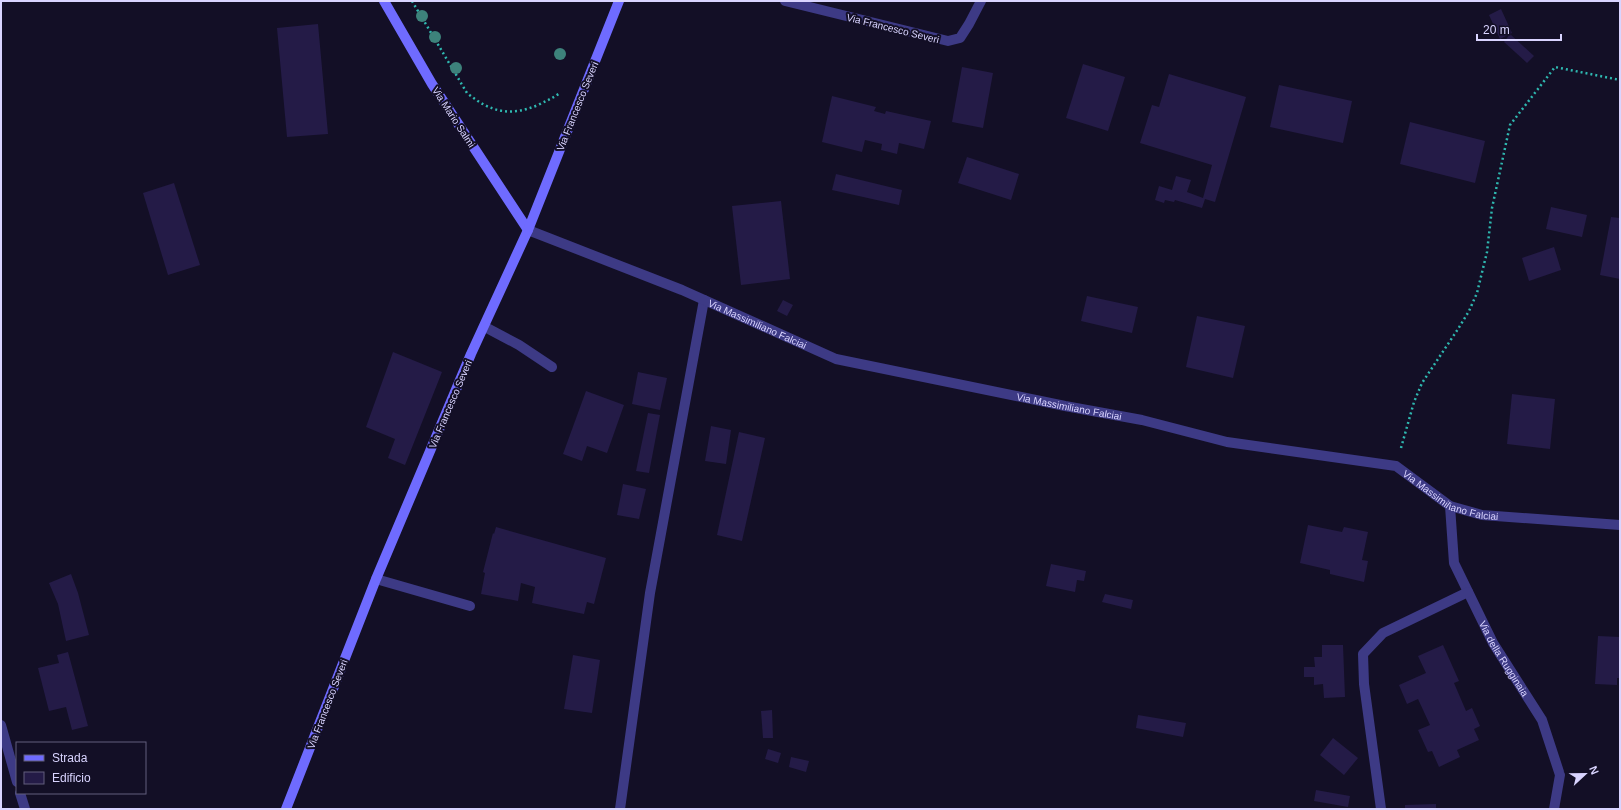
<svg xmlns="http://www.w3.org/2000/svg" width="1621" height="810" font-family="Helvetica,sans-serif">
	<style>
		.building { fill: #241b47 }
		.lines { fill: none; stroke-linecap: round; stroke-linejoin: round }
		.path { stroke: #2fb8b0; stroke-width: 2.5; stroke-dasharray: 2 3; stroke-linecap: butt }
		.lane { stroke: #3d3a85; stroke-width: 10 }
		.street { stroke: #3d3a85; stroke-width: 10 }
		.secondary { stroke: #6f6bff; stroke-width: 10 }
		.tree { fill: #3d827b }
		.labels { text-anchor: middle; stroke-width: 4; stroke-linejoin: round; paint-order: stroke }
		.street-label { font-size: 10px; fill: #d9d4ff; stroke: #130f26 }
	</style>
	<rect width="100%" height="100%" fill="#130f26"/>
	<g class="building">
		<path d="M1501 9 1512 33 1500 39 1489 15Z"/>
		<path d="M318 24 328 134 287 137 277 28Z"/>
		<path d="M1510 34 1534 56 1527 63 1504 42Z"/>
		<path d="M1083 64 1125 77 1108 131 1066 118Z"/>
		<path d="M962 67 993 73 983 128 952 122Z"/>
		<path d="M1169 74 1246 97 1215 202 1205 199 1202 208 1175 200 1174 202 1165 200 1164 203 1155 200 1159 186 1172 190 1176 176 1191 180 1187 192 1203 198 1212 165 1140 143 1152 105 1159 107Z"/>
		<path d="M1279 85 1352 101 1343 143 1270 127Z"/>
		<path d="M832 96 876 107 874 111 885 114 886 111 931 121 924 149 899 143 897 154 881 150 882 144 865 140 862 152 822 142Z"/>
		<path d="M1410 122 1485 141 1475 183 1400 164Z"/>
		<path d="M967 157 1019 174 1011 200 958 183Z"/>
		<path d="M836 174 902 190 899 205 832 190Z"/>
		<path d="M174 183 200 265 168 275 143 193Z"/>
		<path d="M781 201 790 279 741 285 732 206Z"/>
		<path d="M1551 207 1587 215 1582 237 1546 229Z"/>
		<path d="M1611 217 1620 218V279L1600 275Z"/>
		<path d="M1554 247 1561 270 1529 281 1522 258Z"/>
		<path d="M1087 296 1138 307 1132 333 1081 321Z"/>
		<path d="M783 300 793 305 787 316 777 311Z"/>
		<path d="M1197 316 1245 326 1233 378 1186 367Z"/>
		<path d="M393 352 442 372 405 465 388 458 395 439 366 427Z"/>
		<path d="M638 372 667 378 660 410 632 404Z"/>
		<path d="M586 391 624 405 607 453 587 446 582 461 563 454Z"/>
		<path d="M1512 394 1555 399 1550 449 1507 444Z"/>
		<path d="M648 413 660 415 649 473 636 471Z"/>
		<path d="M711 426 731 430 726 464 705 461Z"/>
		<path d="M739 432 765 438 742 541 717 535Z"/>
		<path d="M623 484 646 489 639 519 617 515Z"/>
		<path d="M1308 525 1342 532 1344 527 1368 532 1362 560 1368 561 1364 582 1330 574V570L1300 563Z"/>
		<path d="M496 527 606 558 594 604 587 602 584 614 532 603 535 587 521 583 518 601 481 594 485 573 483 572 493 533 494 534Z"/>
		<path d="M1051 564 1086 571 1084 581 1077 580 1075 592 1046 586Z"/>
		<path d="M71 574 78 593 89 635 66 641 58 604 49 583Z"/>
		<path d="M1105 594 1133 600 1131 609 1102 602Z"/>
		<path d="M1598 636 1620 637V678H1617V685L1595 684Z"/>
		<path d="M1322 645H1343L1345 697 1324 698 1323 684 1314 685V677H1304V667H1315L1314 657H1322Z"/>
		<path d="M1443 645 1459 681 1454 683 1466 711 1472 708 1480 726 1474 729 1479 740 1457 750 1460 757 1439 767 1432 751 1428 752 1418 730 1430 725 1418 699 1407 704 1399 685 1426 673 1418 656Z"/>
		<path d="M68 652 88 726 72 730 66 707 49 711 38 668 59 663 57 655Z"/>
		<path d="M573 655 600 660 592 713 564 709Z"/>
		<path d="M772 710 773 738H763L761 711Z"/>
		<path d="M1138 715 1186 723 1183 737 1136 728Z"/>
		<path d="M1333 738 1358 758 1344 775 1320 755Z"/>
		<path d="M768 749 781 753 778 763 765 759Z"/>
		<path d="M791 757 809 761 806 772 789 767Z"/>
		<path d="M1316 790 1350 796 1348 807 1314 801Z"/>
		<path d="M1436 804V809H1405V805Z"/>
	</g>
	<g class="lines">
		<g class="path">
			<path d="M412 1 467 93C490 112 510 117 538 105 546 101 553 98 560 93"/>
			<path d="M1401 448 1414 402 1422 383 1458 329 1469 311 1477 293 1487 252 1492 208 1510 125 1555 67 1620 80"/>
		</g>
		<g class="lane">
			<path d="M785 1 948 41 960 38 969 24 981 1"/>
			<path d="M485 327 519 345 552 367"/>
			<path d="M376 579 470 606"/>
			<path d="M1 725 17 782"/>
			<path d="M20 793 25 809"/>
			<path d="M620 809 650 593 704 300"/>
		</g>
		<g class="street">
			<path id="s1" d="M528 230 682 290 836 359 1065 406 1142 420 1227 442 1396 466 1450 506 1482 515 1620 525"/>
			<path id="s2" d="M1450 506 1454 563 1493 643 1542 720 1560 775 1554 809"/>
			<path d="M1381 809 1364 684 1363 654 1383 633 1468 592"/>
		</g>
		<g class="secondary">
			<path d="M384 1 432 84 528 230"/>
			<path d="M286 809 376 579 471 354 528 230 619 1"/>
		</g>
	</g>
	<g class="tree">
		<circle cx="422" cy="16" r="6"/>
		<circle cx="435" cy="37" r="6"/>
		<circle cx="560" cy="54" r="6"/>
		<circle cx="456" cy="68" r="6"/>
	</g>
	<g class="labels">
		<g class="street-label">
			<text transform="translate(893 28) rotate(14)" y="4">Via Francesco Severi</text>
			<text transform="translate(577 106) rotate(-68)" y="4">Via Francesco Severi</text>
			<text transform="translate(454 117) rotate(57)" y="4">Via Mario Salmi</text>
			<text dy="4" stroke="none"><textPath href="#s1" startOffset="248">Via Massimiliano Falciai</textPath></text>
			<text transform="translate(450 404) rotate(-67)" y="4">Via Francesco Severi</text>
			<text dy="4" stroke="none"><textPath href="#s1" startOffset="572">Via Massimiliano Falciai</textPath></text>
			<text dy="4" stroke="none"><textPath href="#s1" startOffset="968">Via Massimiliano Falciai</textPath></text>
			<text dy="4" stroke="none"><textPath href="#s2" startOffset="165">Via della Rugginaia</textPath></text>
			<text transform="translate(327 704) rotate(-69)" y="4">Via Francesco Severi</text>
		</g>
	</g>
	<rect width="1621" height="810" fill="none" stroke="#d9d4ff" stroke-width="4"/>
	<rect x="16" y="742" width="130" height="52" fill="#130f26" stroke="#625e7d"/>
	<rect x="24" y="755" width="20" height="6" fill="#6f6bff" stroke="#625e7d"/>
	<text x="52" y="762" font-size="12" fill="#d9d4ff">Strada</text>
	<rect x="24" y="772" width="20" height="12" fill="#241b47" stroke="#625e7d"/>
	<text x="52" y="782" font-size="12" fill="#d9d4ff">Edificio</text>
	<g transform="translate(1585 774) rotate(68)" stroke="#130f26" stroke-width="3" paint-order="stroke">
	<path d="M0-3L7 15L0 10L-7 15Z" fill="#d9d4ff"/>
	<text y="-6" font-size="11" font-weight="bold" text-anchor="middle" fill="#d9d4ff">N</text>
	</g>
	<path d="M1477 34v6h84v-6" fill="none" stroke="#d9d4ff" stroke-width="2"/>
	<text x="1483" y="34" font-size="12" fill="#d9d4ff" stroke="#130f26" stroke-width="3" paint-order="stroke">20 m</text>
</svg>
